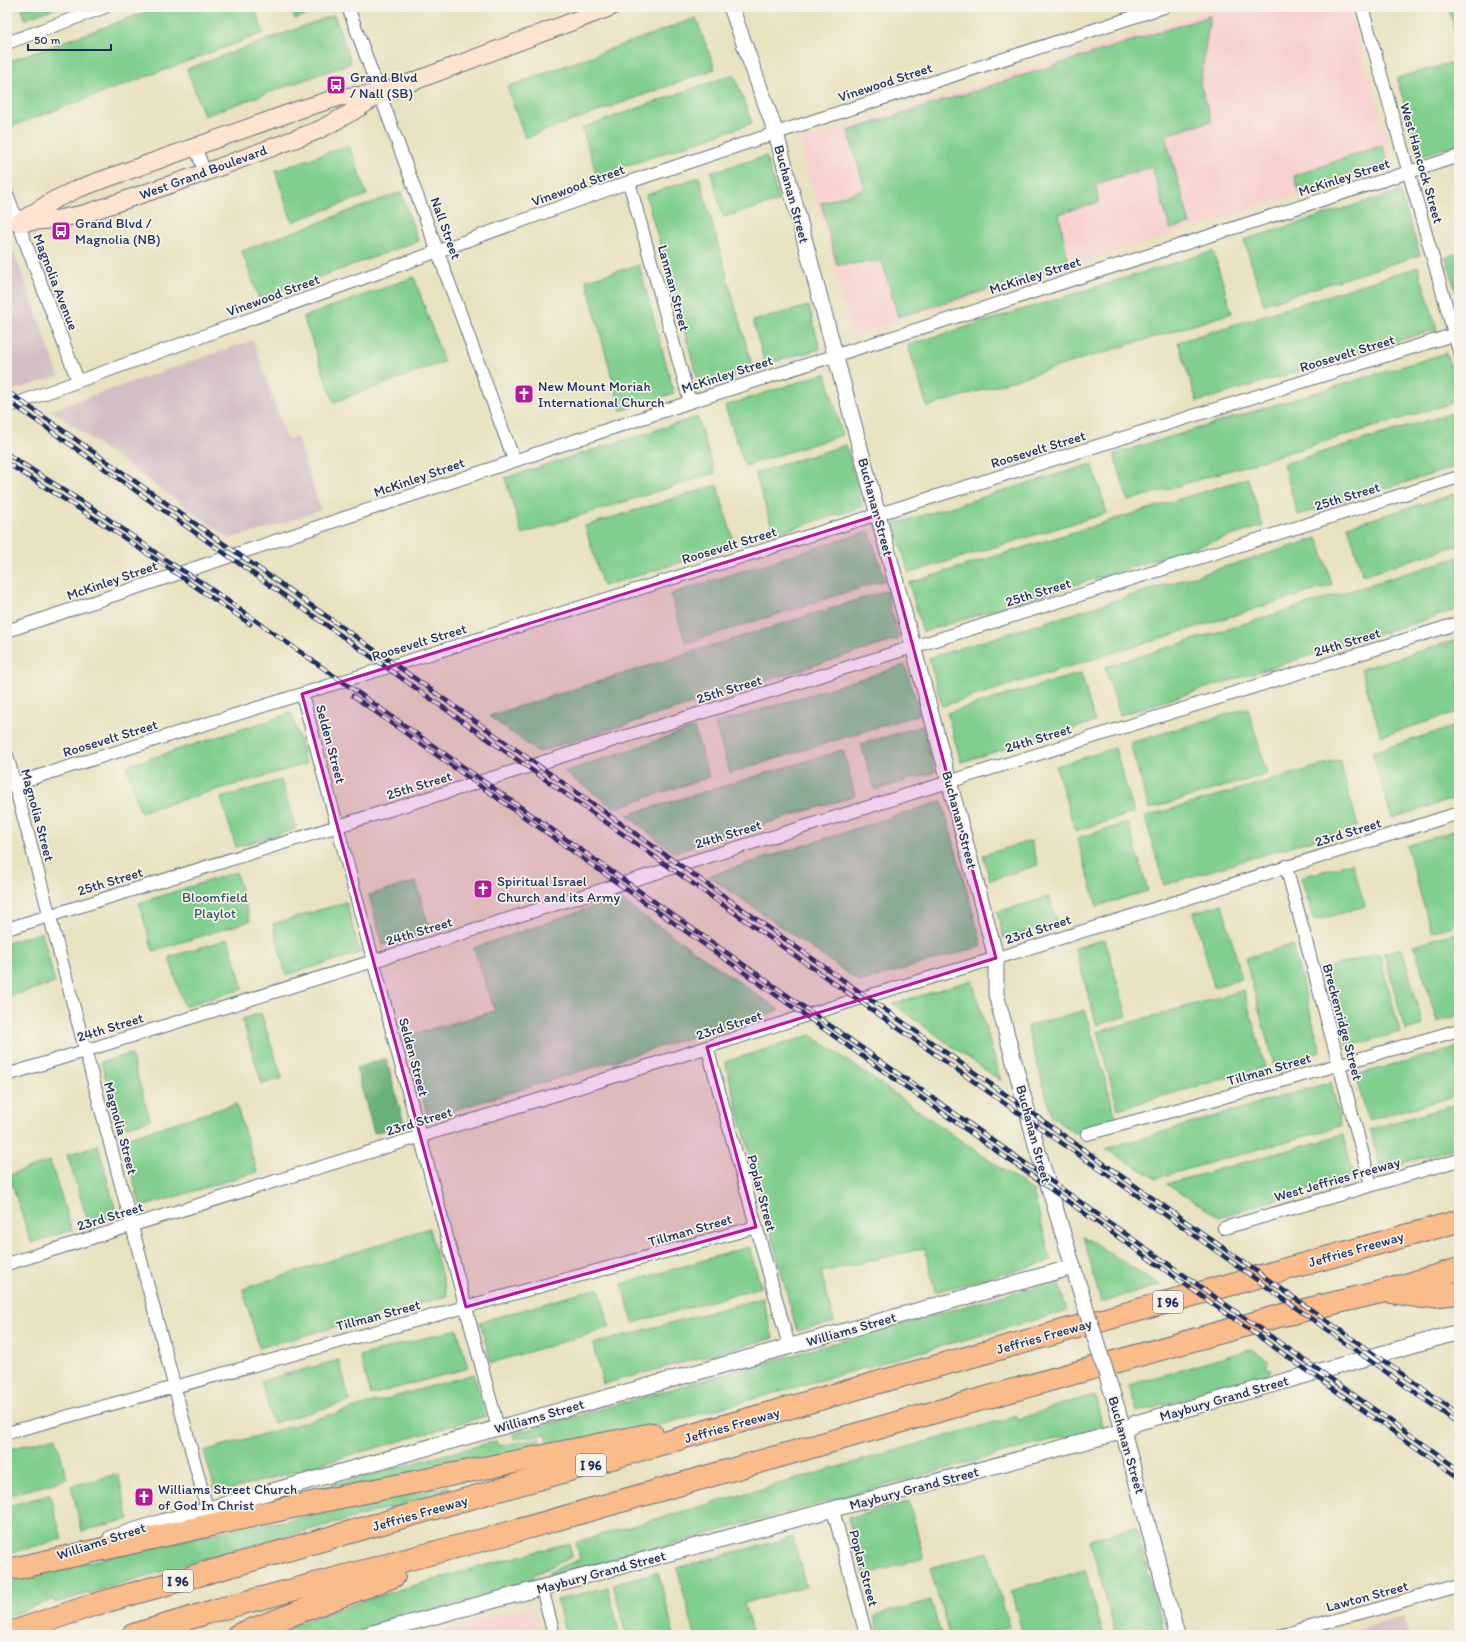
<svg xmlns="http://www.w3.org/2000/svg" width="1466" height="1642" font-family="Itim,sans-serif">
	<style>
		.built { fill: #f7d0cf }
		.industrial { fill: #d2bec5 }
		.green { fill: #80cf8e; stroke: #4e7f76 }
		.forest { fill: #68b279; stroke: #42706c }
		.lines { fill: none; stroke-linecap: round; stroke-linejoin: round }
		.minor-casing { stroke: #636e80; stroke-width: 14 }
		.tertiary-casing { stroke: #636e80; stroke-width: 17 }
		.secondary-casing { stroke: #636e80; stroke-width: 19 }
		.motorway-casing { stroke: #636e80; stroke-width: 24 }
		.minor { stroke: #fff; stroke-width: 12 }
		.tertiary { stroke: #fff; stroke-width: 15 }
		.secondary { stroke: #fde4d0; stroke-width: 17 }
		.motorway { stroke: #f9bc8a; stroke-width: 22 }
		.rail-casing { stroke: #1b2f5e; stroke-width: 4.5 }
		.rail { stroke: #f7f3e8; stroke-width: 3; stroke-dasharray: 9; stroke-linecap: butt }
		.tertiary-bridge-casing { stroke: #636e80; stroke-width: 17; stroke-linecap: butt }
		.tertiary-bridge { stroke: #fff; stroke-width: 15 }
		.marked { fill: #b5179e; fill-opacity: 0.2; stroke: #b5179e; stroke-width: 3; stroke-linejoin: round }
		.labels { text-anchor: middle; stroke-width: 3.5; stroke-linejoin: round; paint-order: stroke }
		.shield { fill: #f7f3e8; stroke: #5d6a87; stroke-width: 1 }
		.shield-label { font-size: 13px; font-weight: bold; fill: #1b2f5e }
		.poi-label { font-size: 14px; fill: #1b2f5e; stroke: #f7f3e8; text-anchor: start }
		.street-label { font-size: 14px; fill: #1b2f5e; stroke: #f7f3e8 }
		.park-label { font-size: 14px; fill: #34576a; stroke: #f7f3e8 }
	</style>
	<rect width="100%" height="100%" fill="#f7f3e8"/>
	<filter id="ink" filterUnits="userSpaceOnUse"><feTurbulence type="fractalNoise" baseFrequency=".025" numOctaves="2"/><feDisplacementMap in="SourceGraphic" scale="8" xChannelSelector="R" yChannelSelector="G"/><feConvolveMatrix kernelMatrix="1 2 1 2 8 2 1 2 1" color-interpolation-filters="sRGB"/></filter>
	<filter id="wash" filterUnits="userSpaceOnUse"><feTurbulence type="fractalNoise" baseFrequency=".012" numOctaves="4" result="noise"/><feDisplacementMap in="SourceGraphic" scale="16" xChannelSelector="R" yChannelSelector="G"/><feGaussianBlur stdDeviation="0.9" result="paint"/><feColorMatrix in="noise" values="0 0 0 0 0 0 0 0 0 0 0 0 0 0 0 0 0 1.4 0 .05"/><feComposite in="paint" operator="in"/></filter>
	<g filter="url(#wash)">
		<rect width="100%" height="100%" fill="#e8e2c0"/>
		<g class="built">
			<path d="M1221 7H1349L1394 164 853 336 800 142Z"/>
			<path d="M532 1606 540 1635H427Z"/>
		</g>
		<g class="industrial">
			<path d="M14 252 59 376 14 390 7 385V255Z"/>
			<path d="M253 340 287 440 297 437 321 510 261 531 229 538 51 410Z"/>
			<path d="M1404 1617 1408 1635H1338Z"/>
		</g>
		<g class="green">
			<path d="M21 7H58L25 19Z"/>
			<path d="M160 7H254L264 33 7 128V62Z"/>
			<path d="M290 7H329L295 19Z"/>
			<path d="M1448 7H1459V47Z"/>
			<path d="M334 15 351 63 204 116 187 69Z"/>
			<path d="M1210 16 1200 84 1212 121 1165 135 1190 224 1170 229 1152 167 1095 184 1099 202 1059 214 1069 265 898 317 882 261 837 265 821 203 865 189 848 131Z"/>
			<path d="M696 18 715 69 525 138 507 87Z"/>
			<path d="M1450 63 1459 92V144L1419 156 1397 78Z"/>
			<path d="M734 74 752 123 597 176 582 128Z"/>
			<path d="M349 145 367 195 292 222 275 171Z"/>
			<path d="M1382 145 1388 162 1300 193 1294 176Z"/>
			<path d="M766 156 779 201 723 217 711 172Z"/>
			<path d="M699 177 753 369 700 387 646 195Z"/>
			<path d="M1400 191 1420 255 1264 304 1244 240Z"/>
			<path d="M401 192 418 241 259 299 242 251Z"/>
			<path d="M1213 251 1232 313 927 407 908 345Z"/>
			<path d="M1459 253V301L1446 257Z"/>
			<path d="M639 265 674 393 621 411 586 280Z"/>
			<path d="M1418 267 1437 329 1197 402 1178 342Z"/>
			<path d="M414 277 444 362 334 402 303 317Z"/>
			<path d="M809 306 820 349 765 364 753 321Z"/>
			<path d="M1446 353 1459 396V401L1128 501 1114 454Z"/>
			<path d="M826 373 842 435 745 466 725 406Z"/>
			<path d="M1459 411V466L1298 515 1283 464Z"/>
			<path d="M697 417 715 473 522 534 505 478Z"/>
			<path d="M846 445 863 507 774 534 755 473Z"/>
			<path d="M1092 464 1107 513 909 573 894 524Z"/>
			<path d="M1248 478 1263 526 923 632 909 583Z"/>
			<path d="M717 485 735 546 603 586 585 526Z"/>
			<path d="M1459 493V545L1363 575 1348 526Z"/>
			<path d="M869 531 885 580 686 643 670 594Z"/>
			<path d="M1318 538 1332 585 942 706 929 658Z"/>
			<path d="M1459 557V609L1120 715 1105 667Z"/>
			<path d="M886 591 899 639 538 752 489 716Z"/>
			<path d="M1459 639V712L1381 736 1361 669Z"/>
			<path d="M905 665 920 714 730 773 715 724Z"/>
			<path d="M1081 673 1095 722 961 762 947 713Z"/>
			<path d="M1248 708 1267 774 1149 809 1130 743Z"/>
			<path d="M292 713 306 764 140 812 127 766Z"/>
			<path d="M1459 725V797L1392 818 1372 752Z"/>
			<path d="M922 726 935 772 875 790 861 744Z"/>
			<path d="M694 728 709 777 615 808 564 772Z"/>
			<path d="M1115 748 1134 813 1075 831 1056 766Z"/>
			<path d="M843 750 855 796 673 852 627 815Z"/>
			<path d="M1339 760 1358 826 1164 885 1145 817Z"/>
			<path d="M281 780 296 829 236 847 221 798Z"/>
			<path d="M942 801 982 946 860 982 709 876Z"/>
			<path d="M1128 823 1148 891 1097 906 1077 838Z"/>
			<path d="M1459 829V924L1431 932 1407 846Z"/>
			<path d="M1031 841 1038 865 990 880 983 855Z"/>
			<path d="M1352 863 1365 906 1314 921 1301 877Z"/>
			<path d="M236 872 250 921 153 951 139 903Z"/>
			<path d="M416 882 430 931 383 945 369 895Z"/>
			<path d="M1049 897 1057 923 1004 938 997 912Z"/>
			<path d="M618 898 779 1010 428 1118 407 1036 495 1011 474 948Z"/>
			<path d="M346 902 360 953 286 975 273 924Z"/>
			<path d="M1222 904 1242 979 1214 987 1194 912Z"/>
			<path d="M42 932 55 983 7 997V943Z"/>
			<path d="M1459 932V1015L1437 1022 1414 945Z"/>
			<path d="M228 939 243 989 184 1006 169 957Z"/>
			<path d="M1105 939 1127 1016 1097 1025 1075 948Z"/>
			<path d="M1292 945 1321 1052 1274 1065 1245 958Z"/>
			<path d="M1402 948 1423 1025 1405 1030 1384 953Z"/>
			<path d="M1379 953 1400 1032 1347 1047 1326 968Z"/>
			<path d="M972 980 1001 1081 893 1004Z"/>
			<path d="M1244 990 1265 1067 1118 1109 1097 1032Z"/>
			<path d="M1085 1010 1117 1121 1074 1133 1052 1117 1027 1026Z"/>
			<path d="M261 1013 282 1078 262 1084 242 1019Z"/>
			<path d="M811 1035 1033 1191 1051 1261 935 1292 925 1248 821 1272 834 1322 797 1331 725 1062Z"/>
			<path d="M1459 1047V1095L1368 1120 1356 1075Z"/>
			<path d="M131 1054 150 1120 119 1128 101 1062Z"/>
			<path d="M1331 1082 1341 1126 1156 1178 1105 1149Z"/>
			<path d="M236 1104 257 1172 141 1207 122 1139Z"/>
			<path d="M1459 1104V1147L1381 1169 1370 1129Z"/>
			<path d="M1343 1135 1354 1176 1219 1217 1166 1184Z"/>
			<path d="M98 1145 117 1216 89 1225 67 1155Z"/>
			<path d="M50 1161 72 1230 31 1243 9 1175Z"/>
			<path d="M429 1228 447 1296 259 1348 243 1289Z"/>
			<path d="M1083 1236 1160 1285 1101 1302Z"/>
			<path d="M749 1247 761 1287 633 1323 622 1284Z"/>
			<path d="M1058 1280 1067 1311 667 1423 601 1440 551 1450 546 1434 514 1439 513 1434Z"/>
			<path d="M599 1288 610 1328 491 1363 480 1322Z"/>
			<path d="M762 1298 773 1338 603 1384 593 1344Z"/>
			<path d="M457 1329 468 1368 371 1395 360 1356Z"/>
			<path d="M1253 1349 1268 1362 1265 1367 1271 1369 1267 1377 1137 1412 1129 1385Z"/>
			<path d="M339 1360 350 1401 273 1423 261 1381Z"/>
			<path d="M474 1374 486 1416 216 1494 204 1451Z"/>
			<path d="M1095 1395 1103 1430 1055 1439 551 1577 549 1572 580 1559 576 1542 1016 1416 1018 1420 1061 1404Z"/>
			<path d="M56 1437 67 1479 7 1496V1450Z"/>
			<path d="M540 1439 544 1452 171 1528 496 1441 498 1446Z"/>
			<path d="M118 1474 129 1519 82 1531 71 1486Z"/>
			<path d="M449 1486 451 1491 211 1557 55 1603 53 1599 7 1617V1583L32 1575 232 1529 278 1522Z"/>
			<path d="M50 1495 62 1539 7 1554V1506Z"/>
			<path d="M909 1502 924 1558 864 1575 848 1518Z"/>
			<path d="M1136 1527 1165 1635H1116L1090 1540Z"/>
			<path d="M793 1537 806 1587 744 1603 753 1635H695L677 1568Z"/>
			<path d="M569 1543 572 1557 533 1575 534 1582 341 1635H268C365 1596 468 1570 569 1543Z"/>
			<path d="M988 1552 1009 1627 980 1635H949L930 1568Z"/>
			<path d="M1085 1570 1103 1635H1023L1011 1591Z"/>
			<path d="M658 1572 674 1635H626L613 1584Z"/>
			<path d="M608 1587 620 1635H566L557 1600Z"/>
			<path d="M931 1600 941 1635H879L874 1616Z"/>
		</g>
		<path class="forest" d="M386 1058 404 1124 374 1133 356 1068Z"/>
	</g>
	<g filter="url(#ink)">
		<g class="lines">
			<g class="minor-casing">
				<g id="minor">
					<path d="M348 7 514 460"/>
					<path d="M1362 7 1459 351"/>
					<path d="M7 43 105 7"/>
					<path d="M195 146 205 173"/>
					<path d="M629 182 690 402"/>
					<path d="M7 194 78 381"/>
					<path d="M7 407 629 182 776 133 1164 7"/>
					<path d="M7 631 690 402 1459 156"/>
					<path d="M302 694 498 1428"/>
					<path d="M7 755 207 1509"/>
					<path d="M7 786 1459 333"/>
					<path d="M1286 866 1371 1185"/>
					<path d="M7 929 1459 477"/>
					<path d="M707 1047 789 1346"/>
					<path d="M7 1075 1459 623"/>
					<path d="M1087 1134 1275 1083 1459 1030"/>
					<path d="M1224 1228 1459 1160"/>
					<path d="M7 1264 645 1067 858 999 1007 955 1459 813"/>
					<path d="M7 1433 756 1227"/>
					<path d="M833 1510 866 1635"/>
					<path d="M542 1588 554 1635"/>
					<path d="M1282 1635 1459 1586"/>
				</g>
			</g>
			<g class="tertiary-casing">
				<g id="tertiary">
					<path d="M731 7 776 133 993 946 996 958V994L1037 1148 1081 1293"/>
					<path d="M1117 1408 1177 1635"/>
					<path d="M111 1538 162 1522 1073 1267"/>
					<path d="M365 1635 1124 1431 1136 1423 1459 1332"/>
				</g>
			</g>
			<g class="secondary-casing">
				<g id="secondary">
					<path d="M22 220 54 200 77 189 301 109 340 97 377 94"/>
					<path d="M17 223 58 219 87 213 201 174 319 130 352 112 380 94 611 7"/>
				</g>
			</g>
			<g class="motorway-casing">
				<g id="motorway">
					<path d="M1391 1292 1422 1297 1459 1293"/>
					<path d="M17 1568 292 1507 652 1434"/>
					<path d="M7 1634 93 1605 876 1383 1459 1221"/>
					<path d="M133 1635 220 1609 505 1534 910 1419 1279 1316 1385 1291 1459 1269"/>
					<path d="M238 1635 394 1576"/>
				</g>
			</g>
			<use href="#minor" class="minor"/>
			<use href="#tertiary" class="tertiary"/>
			<use href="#secondary" class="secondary"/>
			<use href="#motorway" class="motorway"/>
			<g class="rail-casing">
				<g id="rail">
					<path d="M7 391 1459 1414"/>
					<path d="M7 400 1007 1105 1184 1228 1459 1424"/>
					<path d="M7 454 100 513 169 562 204 584 1459 1469"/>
					<path d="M7 463 108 527 250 624"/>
					<path d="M353 696 1459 1478"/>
				</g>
			</g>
			<use href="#rail" class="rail"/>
			<g class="tertiary-bridge-casing">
				<path id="tertiary-bridge" d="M1081 1293 1117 1408"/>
			</g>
			<use href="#tertiary-bridge" class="tertiary-bridge"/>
		</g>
	</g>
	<path class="marked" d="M878 515 996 958 707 1047 756 1227 466 1307 302 694Z"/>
	<defs>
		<g id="bus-square" transform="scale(1)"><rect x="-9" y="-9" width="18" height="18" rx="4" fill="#b5179e" stroke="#f7f3e8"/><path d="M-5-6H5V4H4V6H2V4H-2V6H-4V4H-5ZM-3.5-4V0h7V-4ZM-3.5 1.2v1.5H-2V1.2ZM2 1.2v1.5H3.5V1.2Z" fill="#fff"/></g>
		<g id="church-square" transform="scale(1)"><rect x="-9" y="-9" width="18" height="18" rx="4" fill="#b5179e" stroke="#f7f3e8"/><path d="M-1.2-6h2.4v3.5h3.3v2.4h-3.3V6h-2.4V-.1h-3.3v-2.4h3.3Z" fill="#fff"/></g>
	</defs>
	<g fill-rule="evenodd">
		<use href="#bus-square" x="336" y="85"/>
		<use href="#bus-square" x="61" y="231"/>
		<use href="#church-square" x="524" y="394"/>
		<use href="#church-square" x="483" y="889"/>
		<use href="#church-square" x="144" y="1497"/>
	</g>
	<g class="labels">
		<g class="shield">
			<rect x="1153" y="1291" width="30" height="22" rx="3"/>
			<rect x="576" y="1454" width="30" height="22" rx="3"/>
			<rect x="163" y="1570" width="30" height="22" rx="3"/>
		</g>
		<g class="shield-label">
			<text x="1168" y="1307">I 96</text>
			<text x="591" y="1470">I 96</text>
			<text x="178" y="1586">I 96</text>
		</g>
		<g class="poi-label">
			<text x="350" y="82">Grand Blvd<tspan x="350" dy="16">/ Nall (SB)</tspan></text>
			<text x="75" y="228">Grand Blvd /<tspan x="75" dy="16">Magnolia (NB)</tspan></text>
			<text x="538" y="391">New Mount Moriah<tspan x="538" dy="16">International Church</tspan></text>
			<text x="497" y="886">Spiritual Israel<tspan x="497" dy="16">Church and its Army</tspan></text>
			<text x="158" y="1494">Williams Street Church<tspan x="158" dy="16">of God In Christ</tspan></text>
		</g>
		<g class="street-label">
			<text transform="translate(885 82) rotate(-18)" y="5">Vinewood Street</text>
			<text transform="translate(1422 163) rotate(74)" y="5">West Hancock Street</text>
			<text transform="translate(203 172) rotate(-20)" y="5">West Grand Boulevard</text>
			<text transform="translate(1344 177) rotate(-18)" y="5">McKinley Street</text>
			<text transform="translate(578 185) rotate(-20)" y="5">Vinewood Street</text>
			<text transform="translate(792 194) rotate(75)" y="5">Buchanan Street</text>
			<text transform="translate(446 228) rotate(70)" y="5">Nall Street</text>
			<text transform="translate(1035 275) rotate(-18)" y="5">McKinley Street</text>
			<text transform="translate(56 282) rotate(69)" y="5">Magnolia Avenue</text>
			<text transform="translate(674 288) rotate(75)" y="5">Lanman Street</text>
			<text transform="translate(273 295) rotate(-20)" y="5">Vinewood Street</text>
			<text transform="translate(1347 353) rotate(-17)" y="5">Roosevelt Street</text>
			<text transform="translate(727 374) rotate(-18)" y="5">McKinley Street</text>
			<text transform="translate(1038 449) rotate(-17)" y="5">Roosevelt Street</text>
			<text transform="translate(419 477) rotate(-19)" y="5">McKinley Street</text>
			<text transform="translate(1347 496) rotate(-17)" y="5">25th Street</text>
			<text transform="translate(876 507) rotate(75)" y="5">Buchanan Street</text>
			<text transform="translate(729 545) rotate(-17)" y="5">Roosevelt Street</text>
			<text transform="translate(112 580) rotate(-19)" y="5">McKinley Street</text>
			<text transform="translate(1038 592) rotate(-17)" y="5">25th Street</text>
			<text transform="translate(419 642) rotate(-17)" y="5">Roosevelt Street</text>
			<text transform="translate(1347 642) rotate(-17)" y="5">24th Street</text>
			<text transform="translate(729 689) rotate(-17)" y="5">25th Street</text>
			<text transform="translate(110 738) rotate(-17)" y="5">Roosevelt Street</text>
			<text transform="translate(1038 738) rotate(-17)" y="5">24th Street</text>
			<text transform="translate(331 744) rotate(75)" y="5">Selden Street</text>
			<text transform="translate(419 785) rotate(-17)" y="5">25th Street</text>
			<text transform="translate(38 815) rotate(75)" y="5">Magnolia Street</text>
			<text transform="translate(960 820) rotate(75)" y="5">Buchanan Street</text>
			<text transform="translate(1348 832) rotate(-17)" y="5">23rd Street</text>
			<text transform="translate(728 834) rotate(-17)" y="5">24th Street</text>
			<text transform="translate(110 881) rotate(-17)" y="5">25th Street</text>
			<text transform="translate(1038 929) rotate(-18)" y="5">23rd Street</text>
			<text transform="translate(419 931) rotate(-17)" y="5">24th Street</text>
			<text transform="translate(1343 1022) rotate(75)" y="5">Breckenridge Street</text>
			<text transform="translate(729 1025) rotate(-18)" y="5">23rd Street</text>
			<text transform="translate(110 1027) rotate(-17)" y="5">24th Street</text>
			<text transform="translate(414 1057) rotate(75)" y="5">Selden Street</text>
			<text transform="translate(1269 1069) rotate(-16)" y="5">Tillman Street</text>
			<text transform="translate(419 1121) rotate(-17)" y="5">23rd Street</text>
			<text transform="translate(121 1128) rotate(75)" y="5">Magnolia Street</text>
			<text transform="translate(1034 1134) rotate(75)" y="5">Buchanan Street</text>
			<text transform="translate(1337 1179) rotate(-16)" y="5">West Jeffries Freeway</text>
			<text transform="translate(762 1193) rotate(75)" y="5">Poplar Street</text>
			<text transform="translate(110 1216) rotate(-17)" y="5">23rd Street</text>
			<text transform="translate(690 1230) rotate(-16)" y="5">Tillman Street</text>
			<text transform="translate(1356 1249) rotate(-16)" y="5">Jeffries Freeway</text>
			<text transform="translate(378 1315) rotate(-15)" y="5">Tillman Street</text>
			<text transform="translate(851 1329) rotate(-16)" y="5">Williams Street</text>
			<text transform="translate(1044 1336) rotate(-16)" y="5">Jeffries Freeway</text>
			<text transform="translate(1224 1398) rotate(-16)" y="5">Maybury Grand Street</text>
			<text transform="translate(539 1416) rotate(-16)" y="5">Williams Street</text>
			<text transform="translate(732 1425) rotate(-16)" y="5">Jeffries Freeway</text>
			<text transform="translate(1127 1445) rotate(74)" y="5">Buchanan Street</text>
			<text transform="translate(914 1488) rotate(-15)" y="5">Maybury Grand Street</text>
			<text transform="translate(420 1513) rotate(-16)" y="5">Jeffries Freeway</text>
			<text transform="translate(101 1541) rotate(-18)" y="5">Williams Street</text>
			<text transform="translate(864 1568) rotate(75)" y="5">Poplar Street</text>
			<text transform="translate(601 1572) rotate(-15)" y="5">Maybury Grand Street</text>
			<text transform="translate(1367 1596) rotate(-15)" y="5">Lawton Street</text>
		</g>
		<g class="park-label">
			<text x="215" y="902">Bloomfield<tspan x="215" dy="16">Playlot</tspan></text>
		</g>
	</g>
	<rect width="1466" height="1642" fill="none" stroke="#f7f3e8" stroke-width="24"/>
	<path d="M28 44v6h83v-6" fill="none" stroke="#1b2f5e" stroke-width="2"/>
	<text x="34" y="44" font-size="12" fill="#1b2f5e" stroke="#f7f3e8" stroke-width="3" paint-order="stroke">50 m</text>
</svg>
